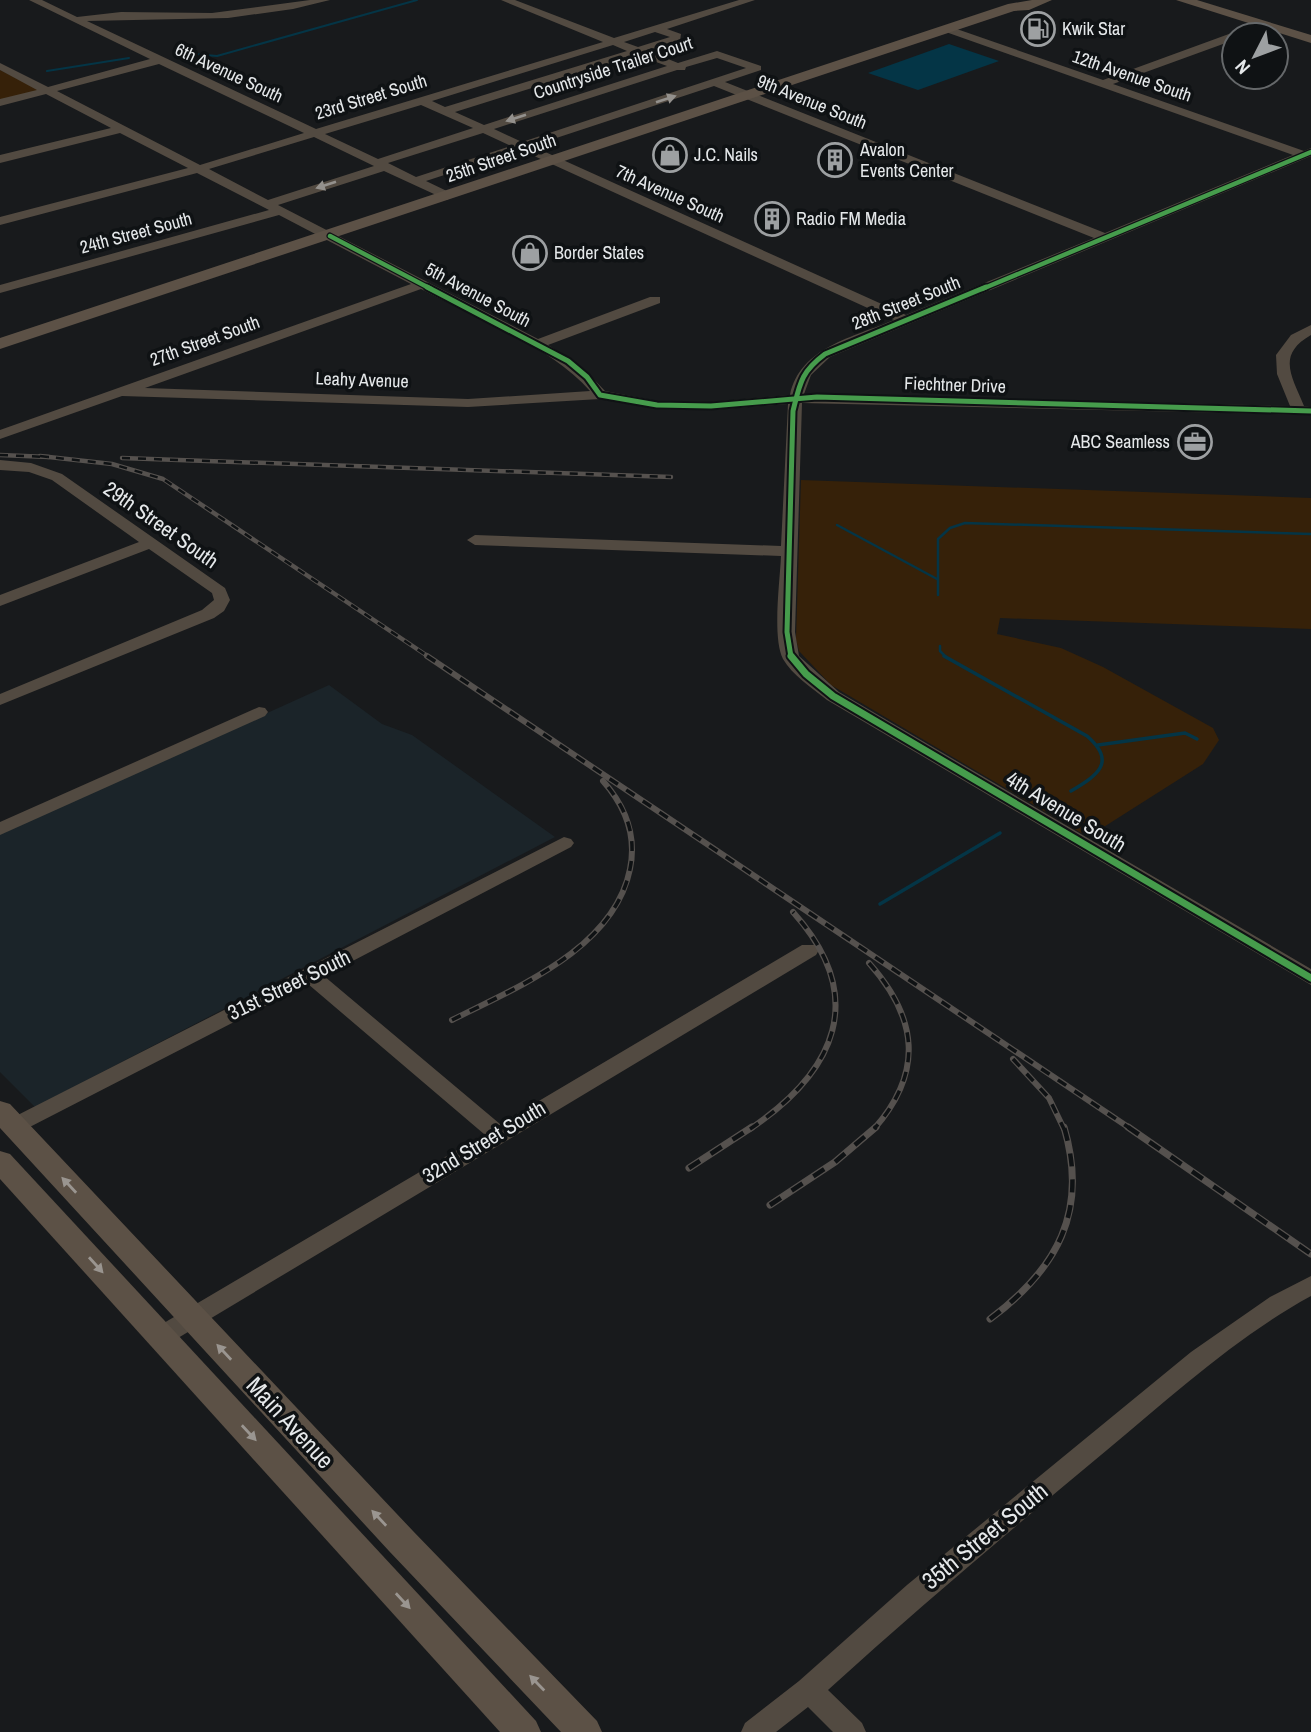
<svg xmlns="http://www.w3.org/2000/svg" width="1311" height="1732" font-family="'Archivo Narrow',sans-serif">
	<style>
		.built { fill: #1b2429 }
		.green { fill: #362109 }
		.water { fill: #043546 }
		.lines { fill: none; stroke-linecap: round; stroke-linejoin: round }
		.stream-far2 { stroke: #043546; stroke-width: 2 }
		.stream-far1 { stroke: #043546; stroke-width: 2.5 }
		.stream { stroke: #043546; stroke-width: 3.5 }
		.minor { fill: #524a41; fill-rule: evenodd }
		.major { fill: #5c5146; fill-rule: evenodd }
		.rail-far2-casing { stroke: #55514e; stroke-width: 4.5 }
		.rail-far1-casing { stroke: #55514e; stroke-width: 6 }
		.rail-casing { stroke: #55514e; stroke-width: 7 }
		.rail-far2 { stroke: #0f1214; stroke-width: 2.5; stroke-dasharray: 8; stroke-linecap: butt }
		.rail-far1 { stroke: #0f1214; stroke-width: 3.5; stroke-dasharray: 10; stroke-linecap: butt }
		.rail { stroke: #0f1214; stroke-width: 4.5; stroke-dasharray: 13; stroke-linecap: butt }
		.cycleway-far2-casing { stroke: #0f1214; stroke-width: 7 }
		.cycleway-far1-casing { stroke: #0f1214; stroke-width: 9 }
		.cycleway-casing { stroke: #0f1214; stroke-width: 11 }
		.cycleway-far2 { stroke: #469c4c; stroke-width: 4.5 }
		.cycleway-far1 { stroke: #469c4c; stroke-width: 5 }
		.cycleway { stroke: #469c4c; stroke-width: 7 }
		.oneway { fill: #94918d }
		.oneway2 { fill: #9a9590 }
		.labels { text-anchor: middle; stroke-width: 7; stroke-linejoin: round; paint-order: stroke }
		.far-poi-label { font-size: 18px; fill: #e5e8ea; stroke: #0f1214; text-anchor: start }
		.far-street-label { font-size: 18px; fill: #e5e8ea; stroke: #0f1214 }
		.street-label { font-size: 21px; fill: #e5e8ea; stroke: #0f1214 }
		.near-street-label { font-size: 24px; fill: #e5e8ea; stroke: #0f1214 }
	</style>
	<rect width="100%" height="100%" fill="#181a1c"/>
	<path class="built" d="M329 685 382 724 412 735 555 837 35 1107 0 1072V834Z"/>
	<g class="green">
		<path d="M0 70 42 91 0 101Z"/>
		<path d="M801 480 1311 498V629L1000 618 997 634 1061 648 1103 667 1213 728 1219 740 1203 764 1088 837 831 685 799 651 796 639Z"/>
	</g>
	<path class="water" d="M949 44 999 61 918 90 868 73Z"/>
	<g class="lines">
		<g class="stream-far2">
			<path d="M180 53 217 56 417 0"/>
			<path d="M47 71 129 58"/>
		</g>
		<g class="stream-far1">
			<path d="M837 525 937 579"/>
			<path d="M938 595V539L950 528 965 523 1311 534"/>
			<path d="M940 646V651L946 657"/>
		</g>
		<g class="stream">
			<path d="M944 656 1087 736C1117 762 1098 775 1071 791"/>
			<path d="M1098 745 1185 733 1197 739"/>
			<path d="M880 904 1000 833"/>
		</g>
		<g class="minor">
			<path d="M29 0H42L77 17 121 12 212 13 310 0H330L293 9 228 18 87 21 316 129 603 42 501 0H515L614 38 739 0H755L667 29 681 34 680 41 648 51 678 63 717 51 761 66V70L725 82 1105 233 1293 155 943 31V27H951L1103 80 1259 23H1267V27L1246 35H1234V40L1113 84 1304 151 1311 148V156L830 357 811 375 804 394 1290 406 1277 374 1276 355 1291 335 1311 325V335C1276 355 1292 376 1304 406L1311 407V415L802 403 795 632 799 656 839 692 1311 969V985L827 700C812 688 792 675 783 659 772 637 780 581 781 556L475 545 467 540 475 535 781 546 788 404 711 410 657 409 600 399 468 407 122 396 0 439V430L411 284 279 215 0 293V285L269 210 197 173 0 225V217L188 168 120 133 0 163V155L111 128 46 94 0 106V99L37 90 0 70V63L48 87 150 59ZM655 32 670 37 638 47 624 42ZM613 45 627 51 445 107 432 101ZM637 55 667 66 484 125 455 112ZM717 58 746 68 522 142 494 129 677 70H685L686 67ZM159 64 304 133 200 165 57 91ZM714 86 1094 238 906 315 532 146ZM421 105 473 128 378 159 325 134ZM483 133 511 146 416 177 388 163ZM314 137 374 166 268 200 209 169ZM521 150 894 320C854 337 800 347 790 395L711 402 657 401 605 391 584 369 548 345 660 303V297H650L538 339 278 205 384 171 447 200 453 196 451 193 426 181ZM421 289C474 317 551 346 590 391L468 399 145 388Z"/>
			<path d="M0 460 31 463 62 474 225 588 230 600 224 611 214 618 0 705V694L202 610 214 600 212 593 149 549 0 606V595L139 542 52 480 29 472 0 470Z"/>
			<path d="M259 707 265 708 268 712 265 716 0 835V822Z"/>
			<path d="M564 837 571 839 574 843 571 847 324 976 500 1124 802 945H816L819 950 816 955 168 1344 160 1346 152 1344 148 1337 152 1330 484 1134 308 984 22 1131 14 1134 6 1131 3 1126 6 1121Z"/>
			<path d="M1311 1276V1296C1236 1337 1172 1396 1107 1450 1012 1529 919 1607 828 1690L862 1723 866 1732H833L808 1707 776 1732H741L745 1723 799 1681 907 1585 1191 1352 1270 1297Z"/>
		</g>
		<g class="major">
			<path d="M1032 0H1052L1029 10 1014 11 0 349V338L1008 4Z"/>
			<path d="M1176 0H1197L1311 35V43Z"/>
			<path d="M0 1101 10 1104 413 1531 597 1721 602 1732H561L389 1551 0 1128Z"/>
			<path d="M0 1151 10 1154 536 1721 541 1732H500L0 1179Z"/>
		</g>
		<g class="rail-far2-casing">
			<g id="rail-far2">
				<path d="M0 455 49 457"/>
				<path d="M40 456 112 464 163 479 429 657"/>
				<path d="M122 458 671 477"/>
			</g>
		</g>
		<g class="rail-far1-casing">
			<g id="rail-far1">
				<path d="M427 656 1131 1129"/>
				<path d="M869 963C918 1018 924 1072 874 1129"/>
				<path d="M452 1020C517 987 614 949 630 869 637 835 626 807 603 781"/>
				<path d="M1013 1059 1049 1098 1064 1129"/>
				<path d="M750 1129C836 1071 869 997 793 912"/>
			</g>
		</g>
		<g class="rail-casing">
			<g id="rail">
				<path d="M1128 1127 1311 1254"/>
				<path d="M689 1168 752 1127"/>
				<path d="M770 1205 835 1162 876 1127"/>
				<path d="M990 1319C1057 1269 1089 1212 1064 1127"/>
			</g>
		</g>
		<use href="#rail-far2" class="rail-far2"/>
		<use href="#rail-far1" class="rail-far1"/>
		<use href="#rail" class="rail"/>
		<g class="cycleway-far2-casing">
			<g id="cycleway-far2">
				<path d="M330 236 431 289"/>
				<path d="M982 289 1311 152"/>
			</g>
		</g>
		<g class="cycleway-far1-casing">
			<g id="cycleway-far1">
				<path d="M427 287 568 361 587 377 600 395 657 405 711 406 817 397 1311 411"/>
				<path d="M791 657 787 632 793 411C800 383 801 372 825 354L986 287"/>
			</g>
		</g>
		<g class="cycleway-casing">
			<path id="cycleway" d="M791 656 806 674 833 696 1311 978"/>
		</g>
		<use href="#cycleway-far2" class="cycleway-far2"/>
		<use href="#cycleway-far1" class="cycleway-far1"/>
		<use href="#cycleway" class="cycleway"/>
	</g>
	<defs><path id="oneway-solid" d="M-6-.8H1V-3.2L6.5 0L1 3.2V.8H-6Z" transform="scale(1.75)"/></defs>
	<g class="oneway">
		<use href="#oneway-solid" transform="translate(666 99) rotate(-18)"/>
		<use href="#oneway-solid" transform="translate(516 118) rotate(162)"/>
		<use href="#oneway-solid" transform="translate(326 185) rotate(162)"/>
	</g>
	<g class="oneway2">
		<use href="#oneway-solid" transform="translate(69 1185) rotate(-133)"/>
		<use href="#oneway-solid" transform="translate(96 1265) rotate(48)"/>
		<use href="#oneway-solid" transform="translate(224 1352) rotate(-133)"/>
		<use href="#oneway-solid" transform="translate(249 1433) rotate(47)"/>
		<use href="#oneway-solid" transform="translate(379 1518) rotate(-133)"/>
		<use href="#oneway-solid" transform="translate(403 1601) rotate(47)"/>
		<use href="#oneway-solid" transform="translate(537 1683) rotate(-134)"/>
	</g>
	<defs>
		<g id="fuel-ring" transform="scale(1.75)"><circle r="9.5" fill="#0f1214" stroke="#9da0a2" stroke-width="1.5"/><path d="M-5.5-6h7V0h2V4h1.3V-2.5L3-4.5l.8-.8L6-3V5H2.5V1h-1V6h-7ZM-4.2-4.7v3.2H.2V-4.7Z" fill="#9da0a2"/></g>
		<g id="shop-ring" transform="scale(1.75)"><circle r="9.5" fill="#0f1214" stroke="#9da0a2" stroke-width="1.5"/><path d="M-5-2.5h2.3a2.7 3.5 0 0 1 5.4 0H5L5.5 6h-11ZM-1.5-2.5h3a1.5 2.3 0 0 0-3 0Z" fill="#9da0a2"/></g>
		<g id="building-ring" transform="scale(1.75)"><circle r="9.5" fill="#0f1214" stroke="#9da0a2" stroke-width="1.5"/><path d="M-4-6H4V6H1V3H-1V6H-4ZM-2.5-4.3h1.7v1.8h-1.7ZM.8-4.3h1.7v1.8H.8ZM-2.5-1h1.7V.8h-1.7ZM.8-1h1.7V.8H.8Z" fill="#9da0a2"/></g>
		<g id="office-ring" transform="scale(1.75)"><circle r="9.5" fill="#0f1214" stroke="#9da0a2" stroke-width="1.5"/><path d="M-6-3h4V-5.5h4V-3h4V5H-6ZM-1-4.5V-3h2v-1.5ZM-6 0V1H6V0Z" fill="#9da0a2"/></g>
	</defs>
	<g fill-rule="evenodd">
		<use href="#fuel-ring" x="1038" y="29"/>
		<use href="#shop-ring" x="670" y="155"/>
		<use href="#building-ring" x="835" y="160"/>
		<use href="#building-ring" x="772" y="219"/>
		<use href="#shop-ring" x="530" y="253"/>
		<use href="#office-ring" x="1195" y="442"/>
	</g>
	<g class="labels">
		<g class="far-poi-label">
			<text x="1062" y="35">Kwik Star</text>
			<text x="860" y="156">Avalon<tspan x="860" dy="21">Events Center</tspan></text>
			<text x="694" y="161">J.C. Nails</text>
			<text x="796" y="225">Radio FM Media</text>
			<text x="554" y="259">Border States</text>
			<text x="1170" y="448" text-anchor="end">ABC Seamless</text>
		</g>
		<g class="far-street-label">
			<text transform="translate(613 68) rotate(-18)" y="6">Countryside Trailer Court</text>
			<text transform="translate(229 73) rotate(25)" y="6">6th Avenue South</text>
			<text transform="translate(1132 76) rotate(19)" y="6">12th Avenue South</text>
			<text transform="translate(371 97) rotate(-17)" y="6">23rd Street South</text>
			<text transform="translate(812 102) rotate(22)" y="6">9th Avenue South</text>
			<text transform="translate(501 158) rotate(-19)" y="6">25th Street South</text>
			<text transform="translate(670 194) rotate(24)" y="6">7th Avenue South</text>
			<text transform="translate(136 233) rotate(-15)" y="6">24th Street South</text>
			<text transform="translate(478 295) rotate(28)" y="6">5th Avenue South</text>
			<text transform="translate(906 303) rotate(-22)" y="6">28th Street South</text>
			<text transform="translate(205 341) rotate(-20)" y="6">27th Street South</text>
			<text transform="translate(362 380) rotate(2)" y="6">Leahy Avenue</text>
			<text transform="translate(955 385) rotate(2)" y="6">Fiechtner Drive</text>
		</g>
		<g class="street-label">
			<text transform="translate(161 525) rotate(35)" y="7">29th Street South</text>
			<text transform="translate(1066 812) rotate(31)" y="7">4th Avenue South</text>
			<text transform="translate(289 985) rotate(-26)" y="7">31st Street South</text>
			<text transform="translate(484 1142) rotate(-31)" y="7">32nd Street South</text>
		</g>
		<g class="near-street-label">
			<text transform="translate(290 1423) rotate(47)" y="8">Main Avenue</text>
			<text transform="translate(985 1536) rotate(-39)" y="8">35th Street South</text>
		</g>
	</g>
	<g transform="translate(1255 56) rotate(228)"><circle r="33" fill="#0f1214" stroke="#65686a" stroke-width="2"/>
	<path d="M0-5L12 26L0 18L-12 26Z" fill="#9da0a2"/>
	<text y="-10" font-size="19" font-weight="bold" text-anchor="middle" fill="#e5e8ea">N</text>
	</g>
</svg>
